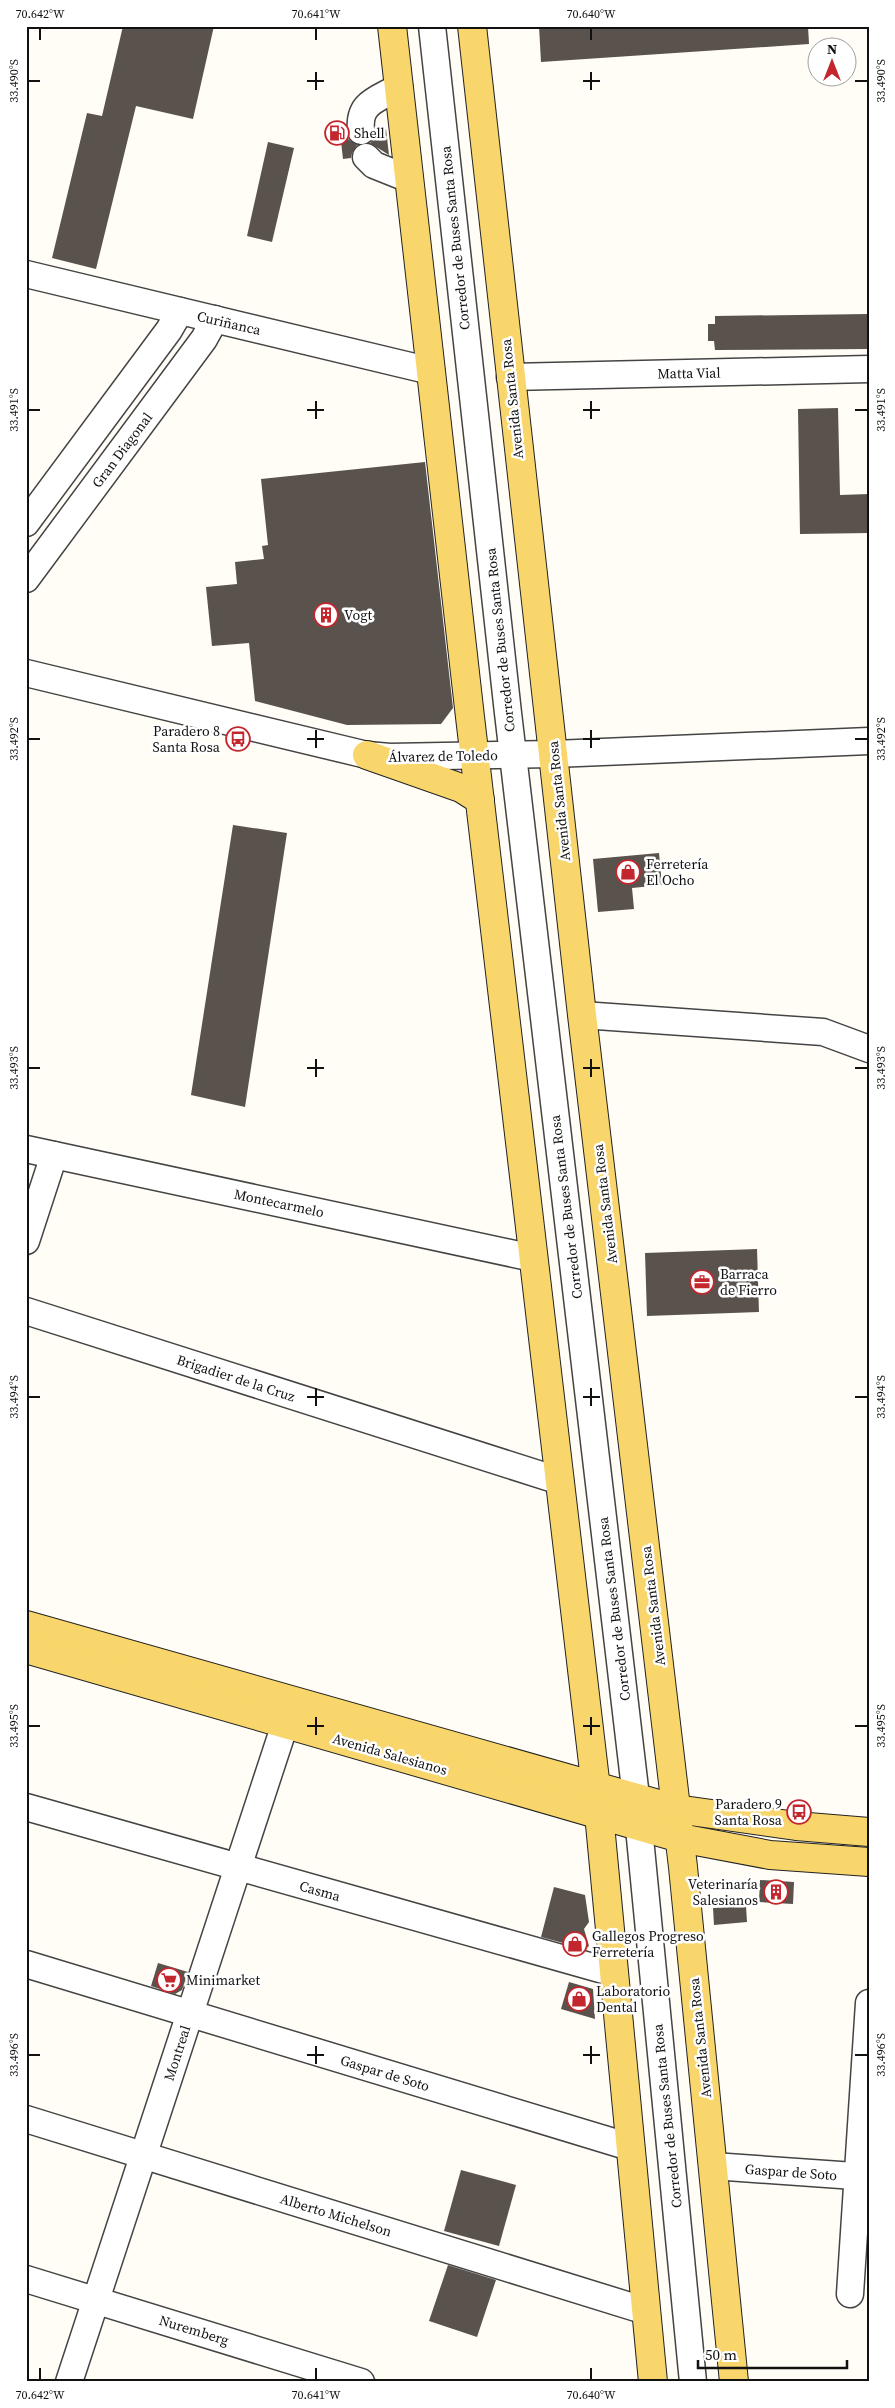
<svg xmlns="http://www.w3.org/2000/svg" width="895" height="2408" font-family="'Source Serif 4',serif">
	<style>
		.building { fill: #5a524d }
		.lines { fill: none; stroke-linecap: round; stroke-linejoin: round }
		.minor-casing { stroke: #444; stroke-width: 29 }
		.major-casing { stroke: #222; stroke-width: 30 }
		.minor { stroke: #fff; stroke-width: 26 }
		.major { stroke: #f9d66b; stroke-width: 28 }
		.ticks { fill: none; stroke: #111; stroke-width: 2 }
		.labels { text-anchor: middle; stroke-width: 5; stroke-linejoin: round; paint-order: stroke }
		.poi-label { font-size: 14px; fill: #111; stroke: #fff; text-anchor: start }
		.street-label { font-size: 14px; fill: #111; stroke: #fff }
		.neatline { fill: none; stroke: #111; stroke-width: 2 }
		.ticks-label { font-size: 12px; text-anchor: middle; fill: #111 }
	</style>
	<rect width="100%" height="100%" fill="#fffdf5"/>
	<g class="building">
		<path d="M123 26H214L193 119 136 106 96 269 52 258 87 113 102 116Z"/>
		<path d="M539 26H808L809 44 541 62Z"/>
		<path d="M386 129 389 155 370 143 374 138 376 130Z"/>
		<path d="M340 133H346L348 139 357 145 352 153 351 158 343 159Z"/>
		<path d="M268 142 294 148 272 242 247 236Z"/>
		<path d="M869 314V349L715 350 714 341H708V324H715V316Z"/>
		<path d="M838 408 840 495 869 494V533L800 534 798 409Z"/>
		<path d="M425 462 453 708 441 724 347 725 255 701 249 643 212 646 206 587 237 584 235 562 264 559 262 546 268 545 261 479Z"/>
		<path d="M233 825 287 833 245 1107 191 1095Z"/>
		<path d="M659 853 662 885 632 888 634 909 598 912 593 859Z"/>
		<path d="M757 1249 759 1312 647 1316 645 1253Z"/>
		<path d="M760 1880 794 1882 793 1904 759 1902Z"/>
		<path d="M554 1887 585 1895 589 1922 584 1929 589 1946 585 1949 541 1937Z"/>
		<path d="M746 1906 747 1922 714 1925 713 1908Z"/>
		<path d="M158 1963 188 1972 182 1990 175 1994 151 1986Z"/>
		<path d="M569 1982 593 1989 595 2019 561 2009Z"/>
		<path d="M461 2170 516 2185 499 2246 444 2231Z"/>
		<path d="M448 2265 496 2280 477 2337 429 2321Z"/>
	</g>
	<g class="lines">
		<g class="minor-casing">
			<g id="minor">
				<path d="M432 26 508 713 636 1797 693 2382"/>
				<path d="M361 131C358 102 377 100 399 87"/>
				<path d="M366 157 374 165 409 179"/>
				<path d="M26 274 431 371"/>
				<path d="M510 377 869 369"/>
				<path d="M26 523 169 330 180 311"/>
				<path d="M26 579 204 339 215 319"/>
				<path d="M26 673 367 755 390 757 554 754 869 741"/>
				<path d="M582 1015 823 1032 869 1049"/>
				<path d="M26 1149 533 1258"/>
				<path d="M26 1241 54 1155"/>
				<path d="M26 1311 560 1481"/>
				<path d="M26 1807 614 1973"/>
				<path d="M26 1964 630 2147"/>
				<path d="M26 2119 646 2311"/>
				<path d="M713 2166 869 2177"/>
				<path d="M26 2279 361 2382"/>
				<path d="M850 2294 869 2003"/>
				<path d="M69 2382 285 1724"/>
			</g>
		</g>
		<g class="major-casing">
			<g id="major">
				<path d="M392 26 470 717 599 1814 653 2382"/>
				<path d="M472 26 582 1015 683 1867 734 2382"/>
				<path d="M367 755 461 788 480 800"/>
				<path d="M26 1625 676 1809 796 1826 869 1832"/>
				<path d="M26 1649 680 1838 770 1855 869 1862"/>
			</g>
		</g>
		<use href="#minor" class="minor"/>
		<use href="#major" class="major"/>
	</g>
	<path class="ticks" d="M40 28V40M316 28V40M591 28V40M316 72V90M591 72V90M28 81H40M307 81H324M583 81H600M855 81H868M316 401V419M591 401V419M28 410H40M307 410H324M583 410H600M855 410H868M316 730V748M591 730V748M28 739H40M307 739H324M583 739H600M855 739H868M316 1059V1077M591 1059V1077M28 1068H40M307 1068H324M583 1068H600M855 1068H868M316 1388V1406M591 1388V1406M28 1397H40M307 1397H324M583 1397H600M855 1397H868M316 1717V1735M591 1717V1735M28 1726H40M307 1726H324M583 1726H600M855 1726H868M316 2046V2064M591 2046V2064M28 2055H40M307 2055H324M583 2055H600M855 2055H868M40 2368V2380M316 2368V2380M591 2368V2380"/>
	<defs>
		<g id="fuel-ring" transform="scale(1.25)"><circle r="9.5" fill="#fff" stroke="#c4262e" stroke-width="1.5"/><path d="M-5.5-6h7V0h2V4h1.3V-2.5L3-4.5l.8-.8L6-3V5H2.5V1h-1V6h-7ZM-4.2-4.7v3.2H.2V-4.7Z" fill="#c4262e"/></g>
		<g id="building-ring" transform="scale(1.25)"><circle r="9.5" fill="#fff" stroke="#c4262e" stroke-width="1.5"/><path d="M-4-6H4V6H1V3H-1V6H-4ZM-2.5-4.3h1.7v1.8h-1.7ZM.8-4.3h1.7v1.8H.8ZM-2.5-1h1.7V.8h-1.7ZM.8-1h1.7V.8H.8Z" fill="#c4262e"/></g>
		<g id="bus-ring" transform="scale(1.25)"><circle r="9.5" fill="#fff" stroke="#c4262e" stroke-width="1.5"/><path d="M-5-6H5V4H4V6H2V4H-2V6H-4V4H-5ZM-3.5-4V0h7V-4ZM-3.5 1.2v1.5H-2V1.2ZM2 1.2v1.5H3.5V1.2Z" fill="#c4262e"/></g>
		<g id="shop-ring" transform="scale(1.25)"><circle r="9.5" fill="#fff" stroke="#c4262e" stroke-width="1.5"/><path d="M-5-2.5h2.3a2.7 3.5 0 0 1 5.4 0H5L5.5 6h-11ZM-1.5-2.5h3a1.5 2.3 0 0 0-3 0Z" fill="#c4262e"/></g>
		<g id="office-ring" transform="scale(1.25)"><circle r="9.5" fill="#fff" stroke="#c4262e" stroke-width="1.5"/><path d="M-6-3h4V-5.5h4V-3h4V5H-6ZM-1-4.5V-3h2v-1.5ZM-6 0V1H6V0Z" fill="#c4262e"/></g>
		<g id="supermarket-ring" transform="scale(1.25)"><circle r="9.5" fill="#fff" stroke="#c4262e" stroke-width="1.5"/><path d="M-6-5.5h2.5l.6 2H6L4.5 2H-2.5L-4.4-4H-6ZM-1.5 3.2a1.3 1.3 0 1 0 .1 0ZM3 3.2a1.3 1.3 0 1 0 .1 0Z" fill="#c4262e"/></g>
	</defs>
	<g fill-rule="evenodd">
		<use href="#fuel-ring" x="337" y="133"/>
		<use href="#building-ring" x="326" y="615"/>
		<use href="#bus-ring" x="238" y="739"/>
		<use href="#shop-ring" x="628" y="872"/>
		<use href="#office-ring" x="702" y="1282"/>
		<use href="#bus-ring" x="799" y="1812"/>
		<use href="#building-ring" x="776" y="1892"/>
		<use href="#shop-ring" x="575" y="1944"/>
		<use href="#supermarket-ring" x="169" y="1980"/>
		<use href="#shop-ring" x="579" y="1999"/>
	</g>
	<g class="labels">
		<g class="poi-label">
			<text x="354" y="138">Shell</text>
			<text x="344" y="620">Vogt</text>
			<text x="220" y="736" text-anchor="end">Paradero 8<tspan x="220" dy="16">Santa Rosa</tspan></text>
			<text x="646" y="869">Ferretería<tspan x="646" dy="16">El Ocho</tspan></text>
			<text x="720" y="1279">Barraca<tspan x="720" dy="16">de Fierro</tspan></text>
			<text x="782" y="1809" text-anchor="end">Paradero 9<tspan x="782" dy="16">Santa Rosa</tspan></text>
			<text x="758" y="1889" text-anchor="end">Veterinaría<tspan x="758" dy="16">Salesianos</tspan></text>
			<text x="592" y="1941">Gallegos Progreso<tspan x="592" dy="16">Ferretería</tspan></text>
			<text x="186" y="1985">Minimarket</text>
			<text x="596" y="1996">Laboratorio<tspan x="596" dy="16">Dental</tspan></text>
		</g>
		<g class="street-label">
			<text transform="translate(455 238) rotate(-96)" y="5">Corredor de Buses Santa Rosa</text>
			<text transform="translate(229 323) rotate(13)" y="5">Curiñanca</text>
			<text transform="translate(689 373) rotate(-1)" y="5">Matta Vial</text>
			<text transform="translate(512 399) rotate(-96)" y="5">Avenida Santa Rosa</text>
			<text transform="translate(122 450) rotate(-53)" y="5">Gran Diagonal</text>
			<text transform="translate(500 640) rotate(-96)" y="5">Corredor de Buses Santa Rosa</text>
			<text transform="translate(443 756) rotate(-1)" y="5">Álvarez de Toledo</text>
			<text transform="translate(559 801) rotate(-96)" y="5">Avenida Santa Rosa</text>
			<text transform="translate(279 1203) rotate(12)" y="5">Montecarmelo</text>
			<text transform="translate(605 1204) rotate(-97)" y="5">Avenida Santa Rosa</text>
			<text transform="translate(566 1207) rotate(-97)" y="5">Corredor de Buses Santa Rosa</text>
			<text transform="translate(236 1378) rotate(18)" y="5">Brigadier de la Cruz</text>
			<text transform="translate(653 1606) rotate(-97)" y="5">Avenida Santa Rosa</text>
			<text transform="translate(614 1609) rotate(-97)" y="5">Corredor de Buses Santa Rosa</text>
			<text transform="translate(390 1754) rotate(16)" y="5">Avenida Salesianos</text>
			<text transform="translate(320 1891) rotate(16)" y="5">Casma</text>
			<text transform="translate(700 2038) rotate(-96)" y="5">Avenida Santa Rosa</text>
			<text transform="translate(177 2053) rotate(-72)" y="5">Montreal</text>
			<text transform="translate(385 2073) rotate(17)" y="5">Gaspar de Soto</text>
			<text transform="translate(667 2116) rotate(-96)" y="5">Corredor de Buses Santa Rosa</text>
			<text transform="translate(791 2172) rotate(4)" y="5">Gaspar de Soto</text>
			<text transform="translate(336 2215) rotate(17)" y="5">Alberto Michelson</text>
			<text transform="translate(194 2330) rotate(17)" y="5">Nuremberg</text>
		</g>
	</g>
	<rect width="895" height="2408" fill="none" stroke="#ffffff" stroke-width="55"/>
	<g transform="translate(832 62)"><circle r="24" fill="#ffffff" stroke="#a0a0a0"/>
	<path d="M0-4L9 19L0 12L-9 19Z" fill="#c4262e"/>
	<text y="-8" font-size="14" font-weight="bold" text-anchor="middle" fill="#111111">N</text>
	</g>
	<path d="M698 2360v8h149v-8" fill="none" stroke="#111111" stroke-width="2.5"/>
	<text x="705" y="2360" font-size="15" fill="#111111" stroke="#ffffff" stroke-width="4" paint-order="stroke">50 m</text>
	<rect x="28" y="28" width="840" height="2352" class="neatline"/>
	<g class="ticks-label">
		<text x="40" y="18">70.642°W</text>
		<text x="316" y="18">70.641°W</text>
		<text x="591" y="18">70.640°W</text>
		<text transform="translate(14 81) rotate(-90)" y="4">33.490°S</text>
		<text transform="translate(881 81) rotate(-90)" y="4">33.490°S</text>
		<text transform="translate(14 410) rotate(-90)" y="4">33.491°S</text>
		<text transform="translate(881 410) rotate(-90)" y="4">33.491°S</text>
		<text transform="translate(14 739) rotate(-90)" y="4">33.492°S</text>
		<text transform="translate(881 739) rotate(-90)" y="4">33.492°S</text>
		<text transform="translate(14 1068) rotate(-90)" y="4">33.493°S</text>
		<text transform="translate(881 1068) rotate(-90)" y="4">33.493°S</text>
		<text transform="translate(14 1397) rotate(-90)" y="4">33.494°S</text>
		<text transform="translate(881 1397) rotate(-90)" y="4">33.494°S</text>
		<text transform="translate(14 1726) rotate(-90)" y="4">33.495°S</text>
		<text transform="translate(881 1726) rotate(-90)" y="4">33.495°S</text>
		<text transform="translate(14 2055) rotate(-90)" y="4">33.496°S</text>
		<text transform="translate(881 2055) rotate(-90)" y="4">33.496°S</text>
		<text x="40" y="2399">70.642°W</text>
		<text x="316" y="2399">70.641°W</text>
		<text x="591" y="2399">70.640°W</text>
	</g>
</svg>
